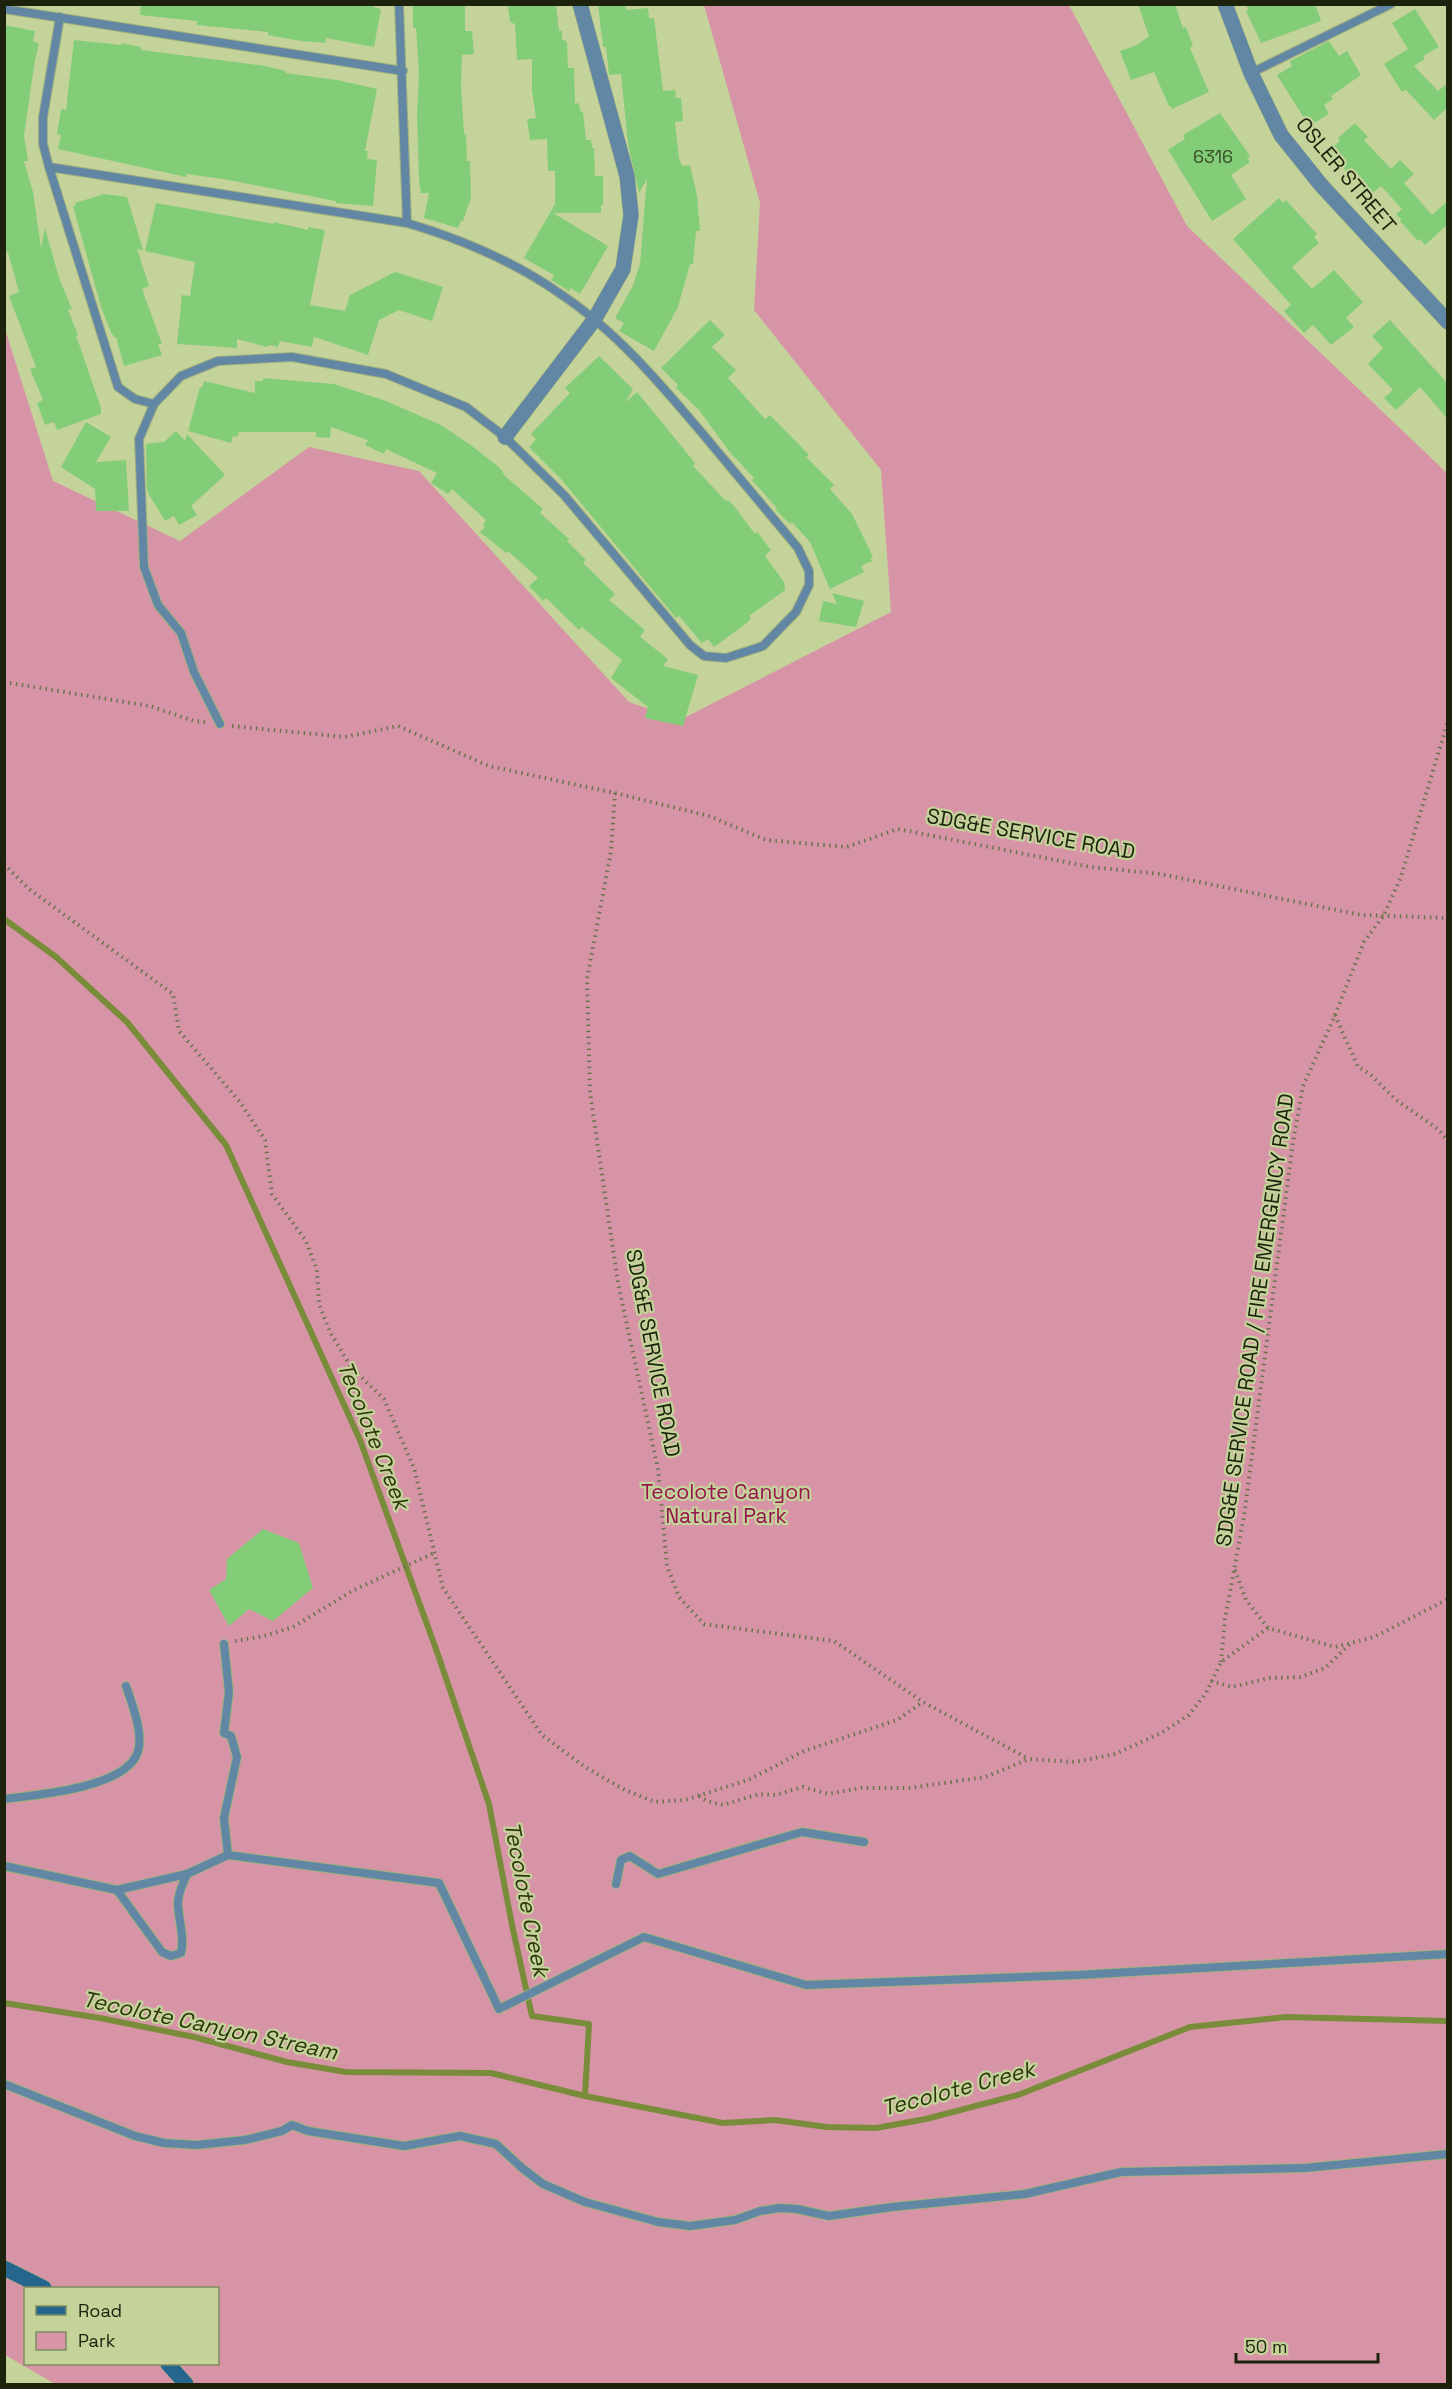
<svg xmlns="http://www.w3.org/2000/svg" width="1452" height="2389" font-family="'Space Grotesk',sans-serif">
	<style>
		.green { fill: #d894a7; fill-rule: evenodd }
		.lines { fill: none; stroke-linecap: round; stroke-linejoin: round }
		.stream { stroke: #788c3a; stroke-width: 6 }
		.building { fill: #84cd78 }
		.lane-casing { stroke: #a2b07e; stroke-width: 10 }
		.street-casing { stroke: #a2b07e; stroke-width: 16 }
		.secondary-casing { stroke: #a2b07e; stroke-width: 16 }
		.path { stroke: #69744e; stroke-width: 4; stroke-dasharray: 1.5 4.5; stroke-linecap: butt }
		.lane { stroke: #6187a4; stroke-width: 8 }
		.street { stroke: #6187a4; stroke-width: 15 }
		.secondary { stroke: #25668f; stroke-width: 15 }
		.labels { text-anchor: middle; stroke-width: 4.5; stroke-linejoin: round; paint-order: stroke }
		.number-label { font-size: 18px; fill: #364d27 }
		.street-label { font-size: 21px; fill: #1c220c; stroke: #c3d39a }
		.park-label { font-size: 21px; fill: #96144e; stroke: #c3d39a }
		.water-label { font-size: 22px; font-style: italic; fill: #2e370b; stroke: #c3d39a }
	</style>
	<rect width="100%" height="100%" fill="#c3d39a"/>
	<path class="green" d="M704 5H1069L1187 226 1447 473V2384H55L5 2355V329L53 481 180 541 309 447 419 471 629 702 680 720 891 612 881 470 754 310 760 203ZM26 2288H218V2364H26Z"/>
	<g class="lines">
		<g class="stream">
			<path d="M4 919 56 957 127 1022 226 1145 360 1440 436 1649 489 1804 512 1925 532 2016 589 2024 585 2096 723 2123 775 2120 827 2127 876 2128 926 2119 1018 2095 1190 2027 1286 2017 1448 2021"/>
			<path d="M4 2003 100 2018 194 2037 287 2062 346 2072 491 2073 585 2096"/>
		</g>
	</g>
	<g class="building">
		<path d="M141 4H373V7L381 9 374 47 326 38 325 43 301 41 268 35V32L197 25V21L140 15Z"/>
		<path d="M413 4H465V31H472L474 54 462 55 461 84 464 133 466 136 467 161H470L471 198 463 221H461L458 228 424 218 429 193H421L419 181 417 113 419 74 416 28H413Z"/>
		<path d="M521 4H556L559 31H562V40H565L567 43 568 68H574L575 104 579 103 580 111 583 112 586 140H591L592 148H594L595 176H603V205H601V213H553L608 246 580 294 571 288 569 291 553 281 551 280 554 275 524 258 555 204V171H548L547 139 530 140 527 119 536 118 532 90V59L517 60 515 24 510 22 508 6Z"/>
		<path d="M598 4H625L626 10 648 8 649 18H654L663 91 675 90 676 98H681L683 121 675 122 679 158 682 166 690 165 697 196 700 231H696L693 264H690L678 307 654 351 619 331 624 323 615 318 633 286 640 264 647 179 639 193 628 144 621 74 609 75 606 47H603Z"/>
		<path d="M1138 4H1175L1183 28 1186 27 1193 46 1190 48 1209 92 1172 109 1171 106H1169L1154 72 1131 80 1120 51 1137 45 1149 36Z"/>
		<path d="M1246 4H1315L1321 21 1261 43 1246 11 1248 10Z"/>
		<path d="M1415 9 1439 47 1423 56 1425 59 1414 66 1438 91 1448 83V107L1434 120 1406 90 1402 92 1384 64 1408 49 1392 23Z"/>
		<path d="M4 25 35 31 33 41 39 44 35 60 24 135 28 161H24L33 192 41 248 45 228 59 278 72 309 68 310 78 335 76 336 79 344 101 408V414L57 430 54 422 45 425 37 403 43 400 30 369 36 367 9 296 19 292 8 252 4 253Z"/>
		<path d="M74 40 121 45 122 43 141 47V50L265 66 286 71V73L337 80 377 89 365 151H368L367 159 377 160 373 206 336 203V201L223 179 187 174 186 177 58 149 61 135 57 134 61 109 66 110Z"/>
		<path d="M1329 41 1339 56 1347 51 1361 75 1331 96 1333 99 1324 105 1329 114 1309 126 1277 75 1292 66 1290 61Z"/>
		<path d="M1220 113 1250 156 1247 158 1250 162 1231 175 1246 199 1212 221 1168 150 1185 139 1183 135Z"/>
		<path d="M1355 123 1368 137 1364 140 1391 169 1400 160 1414 174 1404 183 1432 215 1448 201V224L1425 245 1420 239 1418 241 1400 221 1401 219 1396 214 1402 209 1381 186 1369 196 1328 151 1340 141 1338 138Z"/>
		<path d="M104 194 127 197 143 250 137 249 149 286 142 289 162 344H158L162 355 124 366 116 337H114L110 330 101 307 73 206 76 205 75 203Z"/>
		<path d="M1279 198 1283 203 1286 200 1317 234 1314 237 1319 243 1292 267 1312 289 1334 270 1363 302 1346 318 1354 327 1331 345 1313 325 1304 333 1284 311 1291 305 1233 239Z"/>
		<path d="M156 203 274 224V222L308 230V227L325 230 310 305 345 311 350 295 395 272 443 287 432 321 399 310 379 320 368 355 314 337 312 347 280 341 278 347 270 345 267 347 237 339V348L177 344 182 295 190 296 195 262 145 251Z"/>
		<path d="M710 320 725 335 712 347 736 370 728 378 765 419 770 415 809 455 806 457 834 485 830 489 852 514 873 557 870 558 872 561 861 566 864 572 830 589 810 542 792 522 790 524 775 509 777 508 752 480 754 478 729 451 699 410 676 388 678 385 661 368Z"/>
		<path d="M1390 320 1448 384V419L1420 387 1396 410 1384 398 1393 390 1368 364 1383 348 1372 336Z"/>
		<path d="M599 356 633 389 625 403 637 392 695 463 693 466 726 501 728 500 734 506 755 534 757 532 771 550 765 556 784 582 785 590 749 616 751 618 748 622 714 647 708 639 702 643 679 616 676 618 561 479 529 447 536 439 531 434 570 393 565 388Z"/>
		<path d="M263 378 334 384 386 401 441 425 472 446 500 468 505 476 543 509 540 513 569 539 567 541 586 560 583 563 615 594 609 600 645 630 640 637 668 659 663 666 698 675 683 726 645 718 648 707 611 678 622 660 582 627 579 630 546 598 543 601 529 586 538 578 508 551 506 553 480 532 485 527 483 525 486 520 452 489 448 494 431 483 437 473 386 449 384 454 365 445 368 440 331 427 330 438 316 437V432H239L237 437 233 436 231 443 188 431 200 387 202 388 204 381 255 393V381H263Z"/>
		<path d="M86 422 111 437 96 462 126 460 129 511H96L95 489 61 467Z"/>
		<path d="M176 431 185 441 187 434 225 475 191 506 197 515 179 525 174 516 165 521 147 491 146 444 164 442Z"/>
		<path d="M832 593 864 601 856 627 819 621 823 601 837 604Z"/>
		<path d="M263 1529 299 1543 313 1588 273 1621 249 1609 229 1626 209 1590 226 1579 227 1559Z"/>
	</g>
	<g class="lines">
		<g class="lane-casing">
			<g id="lane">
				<path d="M399 4 407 223"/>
				<path d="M4 9 403 71"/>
				<path d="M1251 73 1391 4"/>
				<path d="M49 167 407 223C461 239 513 261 559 293 615 330 659 382 702 433 734 471 766 510 798 548L809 571V585L796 612 763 646 726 658 704 656 690 645 564 495 505 437 466 407 386 374 292 357 218 361 181 376 154 404 135 399 118 387 49 167 43 144V117L60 17"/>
				<path d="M154 404 139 439 144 567 158 605 181 633 194 672 220 724"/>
				<path d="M4 1799C37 1795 123 1788 137 1754 145 1736 132 1704 126 1686"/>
				<path d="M228 1855 439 1883 499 2009 644 1937 806 1985 1078 1975 1448 1954"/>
				<path d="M4 1866 117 1890 162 1952 171 1956 181 1953C185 1936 178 1919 178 1903 178 1892 183 1884 187 1874L228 1855 224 1818 237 1757 231 1736 224 1733 229 1692 224 1644"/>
				<path d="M616 1884 621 1860 630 1856 658 1874 802 1832 864 1842"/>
				<path d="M117 1890 187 1874"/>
				<path d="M4 2084 135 2136 164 2143 197 2145 245 2140 282 2131 292 2125 308 2131 404 2146 460 2136 496 2144 522 2168 543 2184 585 2202 658 2222 690 2226 735 2220 760 2211 780 2208 797 2209 829 2216 892 2207 1025 2194 1121 2172 1305 2168 1448 2154"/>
			</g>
		</g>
		<g class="street-casing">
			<g id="street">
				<path d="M1225 4 1251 73 1281 135 1321 185 1448 322"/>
				<path d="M505 437 594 320 623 269 631 215 627 176 580 4"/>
			</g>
		</g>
		<g class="secondary-casing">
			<g id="secondary">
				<path d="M4 2268 44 2288"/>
				<path d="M168 2364 186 2384"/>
			</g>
		</g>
		<g class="path">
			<path d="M4 682 150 706 194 721 206 722"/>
			<path d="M232 726 345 737 398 726 489 766 615 793 709 816 766 840 847 847 898 829 1091 867 1160 874 1361 915 1448 918"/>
			<path d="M615 793 611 851 587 979 590 1093 618 1283 658 1469 667 1566 679 1597 704 1624 834 1641 923 1702 1029 1759"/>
			<path d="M4 864 29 889 173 994 179 1031 240 1102 265 1140 272 1194 306 1241 317 1270 319 1304 330 1332 351 1367 384 1399 414 1468 443 1588 542 1735 585 1767 625 1790 655 1802 685 1800 748 1780 804 1751 897 1720 923 1702"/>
			<path d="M1335 1015 1358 1067 1370 1074 1396 1100 1438 1129 1448 1141"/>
			<path d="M1235 1570 1246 1600 1268 1628 1335 1647 1374 1637 1448 1599"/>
			<path d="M235 1641 264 1636 293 1627 354 1590 434 1553"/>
			<path d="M1221 1662 1225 1619 1244 1516 1293 1142 1303 1086 1333 1020 1364 942 1384 915 1401 877 1448 721"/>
			<path d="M1211 1681 1232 1687 1270 1678 1300 1677 1325 1668 1350 1644"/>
			<path d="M699 1796 707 1801 723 1805 759 1794 775 1795 803 1787 828 1794 861 1788H910L985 1777 1029 1759 1075 1762 1115 1754 1161 1733 1189 1715 1206 1693 1221 1662 1268 1628"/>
		</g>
		<use href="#lane" class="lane"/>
		<use href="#street" class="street"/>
		<use href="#secondary" class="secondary"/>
	</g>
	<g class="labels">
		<g class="number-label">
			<text x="1213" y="163">6316</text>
		</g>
		<g class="street-label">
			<text transform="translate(1346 175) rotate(50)" y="7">OSLER STREET</text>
			<text transform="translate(1031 834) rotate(10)" y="7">SDG&amp;E SERVICE ROAD</text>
			<text transform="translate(1255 1320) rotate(-82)" y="7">SDG&amp;E SERVICE ROAD / FIRE EMERGENCY ROAD</text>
			<text transform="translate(653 1353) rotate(79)" y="7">SDG&amp;E SERVICE ROAD</text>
		</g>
		<g class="park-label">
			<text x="726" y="1499">Tecolote Canyon<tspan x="726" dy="24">Natural Park</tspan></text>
		</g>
		<g class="water-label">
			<text transform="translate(374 1435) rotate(68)" y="8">Tecolote Creek</text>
			<text transform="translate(527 1899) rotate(79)" y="8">Tecolote Creek</text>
			<text transform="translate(210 2025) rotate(12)" y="8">Tecolote Canyon Stream</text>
			<text transform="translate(958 2088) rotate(-15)" y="8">Tecolote Creek</text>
		</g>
	</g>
	<rect width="1452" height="2389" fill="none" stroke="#1c220c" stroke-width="12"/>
	<rect x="24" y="2287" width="195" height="78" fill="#c3d39a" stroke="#808c61" stroke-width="1.5"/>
	<rect x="36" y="2306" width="30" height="9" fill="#25668f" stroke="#808c61" stroke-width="1.5"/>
	<text x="78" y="2317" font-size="18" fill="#1c220c">Road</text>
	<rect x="36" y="2332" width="30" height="18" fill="#d894a7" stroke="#808c61" stroke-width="1.5"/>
	<text x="78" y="2347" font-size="18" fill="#1c220c">Park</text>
	<path d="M1236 2353v9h142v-9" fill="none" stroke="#1c220c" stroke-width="3"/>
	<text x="1245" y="2353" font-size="18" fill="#1c220c" stroke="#c3d39a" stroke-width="4.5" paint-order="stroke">50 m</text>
</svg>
